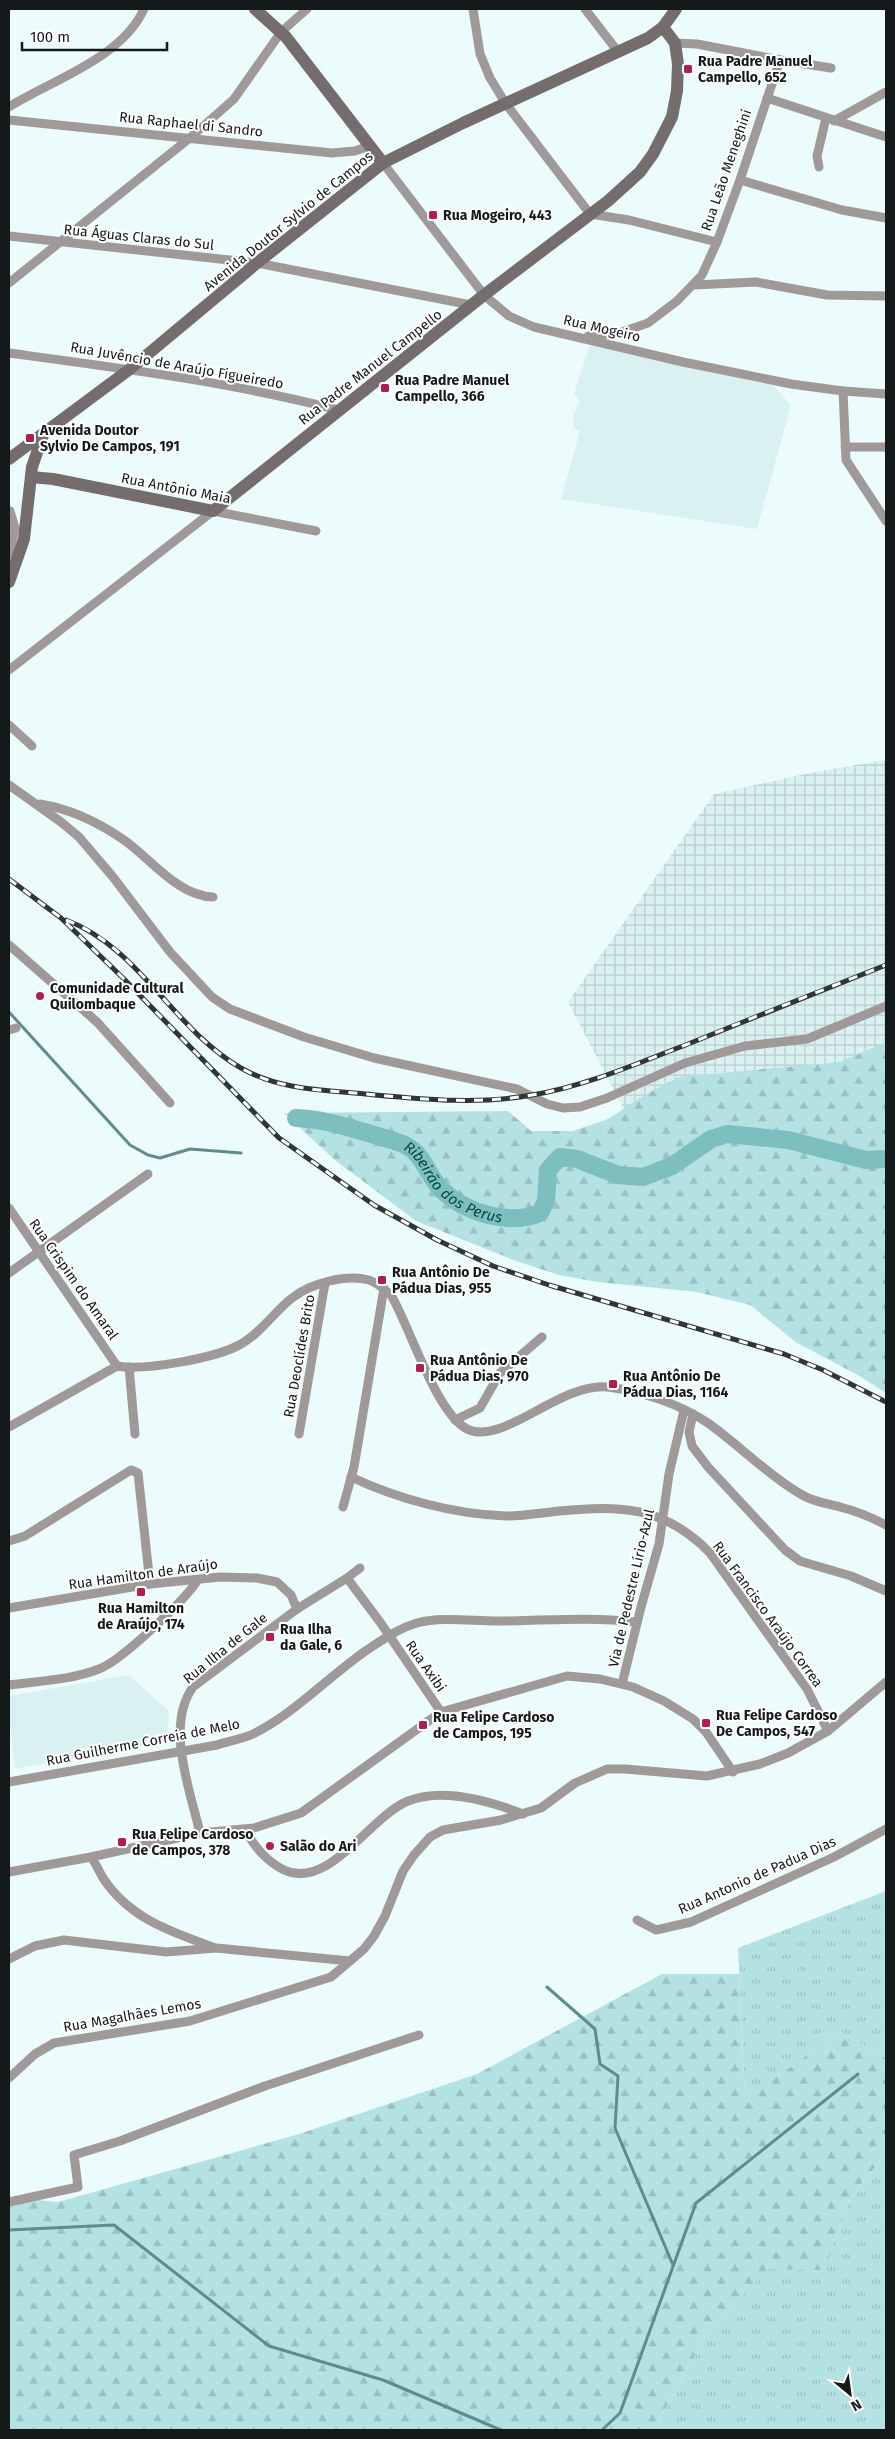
<svg xmlns="http://www.w3.org/2000/svg" width="895" height="2439" font-family="'Fira Sans',sans-serif">
	<style>
		.built { fill: #d9f1f1 }
		.industrial { fill: url(#industrial-grid) }
		.grass { fill: url(#grass-tufts) }
		.forest { fill: url(#forest-firs) }
		.lines { fill: none; stroke-linecap: round; stroke-linejoin: round }
		.stream { stroke: #5e8d8d; stroke-width: 3 }
		.river { stroke: #7dbfbf; stroke-width: 18 }
		.street { stroke: #9f999a; stroke-width: 9 }
		.secondary { stroke: #746c6d; stroke-width: 12 }
		.rail-casing { stroke: #303636; stroke-width: 5 }
		.rail { stroke: #fff; stroke-width: 3; stroke-dasharray: 9; stroke-linecap: butt }
		.poi-dot { fill: #b01e4f; stroke: #fff; stroke-width: 2 }
		.labels { text-anchor: middle; stroke-width: 4; stroke-linejoin: round; paint-order: stroke }
		.poi-label { font-size: 14px; font-weight: bold; fill: #141919; stroke: #fff; text-anchor: start }
		.street-label { font-size: 14px; fill: #141919; stroke: #fff }
		.water-label { font-size: 15px; font-style: italic; fill: #054546; stroke: #fff }
	</style>
	<defs>
		<pattern id="industrial-grid" width="8" height="8" patternUnits="userSpaceOnUse" patternTransform="scale(1.25)"><rect width="8" height="8" fill="#d9f1f1"/><path d="M0 4h8M4 0v8" fill="none" stroke="#b9cece"/></pattern>
		<pattern id="grass-tufts" width="24" height="20" patternUnits="userSpaceOnUse" patternTransform="scale(1.25)"><rect width="24" height="20" fill="#b4e2e3"/><path d="M3 7l-1-3M5 7V3M7 7l1-3M15 17l-1-3M17 17v-4M19 17l1-3" fill="none" stroke="#9ac1c2"/></pattern>
		<pattern id="forest-firs" width="22" height="20" patternUnits="userSpaceOnUse" patternTransform="scale(1.25)"><rect width="22" height="20" fill="#b4e2e3"/><path d="M5 1l3.5 6h-7zM16 11l3.5 6h-7z" fill="#9ac1c2"/></pattern>
	</defs>
	<rect width="100%" height="100%" fill="#ecfbfb"/>
	<g class="built">
		<path d="M591 342 773 386 791 405 757 529 561 499 580 431 573 427V416L580 401 574 394Z"/>
		<path d="M128 1675 169 1711 167 1742 15 1769 9 1718V1696Z"/>
	</g>
	<path class="industrial" d="M886 760V1047L642 1144 568 1002 714 794 815 772Z"/>
	<g class="grass">
		<path d="M886 1891V2058L840 2032 745 2100 738 1948Z"/>
		<path d="M886 2153V2430H653L707 2333 768 2268 825 2269 849 2200Z"/>
	</g>
	<g class="forest">
		<path d="M886 1042V1393L858 1375 797 1343 750 1305 697 1292 598 1282 559 1275 516 1261 416 1221 335 1160 284 1113 508 1111 531 1131H573L608 1119 643 1096 679 1077 840 1062Z"/>
		<path d="M662 1974H739L745 2099 840 2032 886 2058V2153L849 2200 825 2270 768 2269 707 2333 653 2430H9V2197L58 2202 299 2134 477 2074Z"/>
	</g>
	<g class="lines">
		<g class="stream">
			<path d="M9 1012 130 1145 148 1155 160 1158 190 1149 241 1153"/>
			<path d="M547 1987 595 2029 600 2064 618 2076 615 2128 673 2265"/>
			<path d="M9 2230 114 2225 269 2346 383 2380 501 2430"/>
			<path d="M602 2430 620 2413 696 2203 858 2074"/>
		</g>
		<path class="river" id="s1" d="M296 1118C325 1119 350 1128 378 1136 387 1139 398 1141 407 1146 425 1156 427 1176 442 1190 466 1213 509 1226 540 1213L546 1201 548 1170 560 1157 577 1159 618 1175 643 1177 672 1166 711 1139 727 1134 788 1140 866 1160 886 1159"/>
		<g class="street">
			<path d="M473 9 480 54 490 78 506 104 590 214 629 220 717 242"/>
			<path d="M585 9 619 53"/>
			<path d="M780 60 831 68"/>
			<path d="M767 98 886 137"/>
			<path d="M9 107C52 80 122 58 144 9"/>
			<path d="M9 120 332 153 355 151 369 146"/>
			<path d="M834 121 886 92"/>
			<path d="M383 163 484 295 509 316 534 327 683 362 791 384 843 391 886 394"/>
			<path d="M819 167 817 156 826 118"/>
			<path d="M740 180 842 210 886 218"/>
			<path d="M9 236 257 263 471 305"/>
			<path d="M9 283 191 137 234 99 281 32 307 9"/>
			<path d="M694 285 756 282 827 295 886 296"/>
			<path d="M588 336 619 333 648 323 677 301 702 275 717 242 740 180 780 60 697 44 675 43"/>
			<path d="M9 353C120 368 230 382 339 410"/>
			<path d="M843 391 846 460 886 521"/>
			<path d="M845 447H886"/>
			<path d="M9 555 15 528 10 511"/>
			<path d="M9 670 213 511 316 531"/>
			<path d="M9 725 32 746"/>
			<path d="M9 785 61 822 79 837 113 877 170 952 212 997 230 1009 304 1037 374 1058 517 1089 547 1104 563 1108 580 1107 607 1098 685 1063 745 1046 807 1039 886 1006"/>
			<path d="M40 804C71 809 98 822 124 840 151 859 178 896 213 897"/>
			<path d="M9 945 97 1022 170 1103"/>
			<path d="M9 1030 16 1028"/>
			<path d="M9 1208 117 1366"/>
			<path d="M9 1273 148 1174"/>
			<path d="M129 1367 135 1434"/>
			<path d="M693 1414 689 1432 692 1446 708 1467 785 1550 800 1561 851 1576 886 1591"/>
			<path d="M455 1420 480 1408 500 1373 542 1337"/>
			<path d="M9 1427 117 1366C144 1371 217 1358 241 1344 261 1333 274 1312 292 1298 311 1283 346 1274 369 1280 378 1283 384 1289 391 1295 410 1327 436 1413 467 1429 502 1447 560 1382 608 1387 641 1391 680 1404 708 1423 740 1446 769 1476 804 1496 815 1502 829 1504 840 1507 856 1511 871 1517 886 1525"/>
			<path d="M299 1434 325 1283"/>
			<path d="M351 1477C398 1499 453 1514 506 1516 523 1516 541 1513 559 1511 620 1505 665 1506 710 1553L807 1689 828 1731"/>
			<path d="M343 1507 354 1467 384 1288"/>
			<path d="M9 1541 25 1536 131 1470 138 1473 150 1584"/>
			<path d="M360 1568 347 1578 380 1622 441 1712"/>
			<path d="M9 1608 150 1584 220 1577 257 1578 277 1582 291 1595 297 1609"/>
			<path d="M622 1684 641 1607 659 1544 669 1474 684 1410"/>
			<path d="M9 1685C38 1681 71 1680 99 1669 121 1661 184 1601 197 1581"/>
			<path d="M9 1782 217 1745C229 1741 242 1739 253 1734 294 1714 329 1676 367 1650 382 1640 399 1628 417 1623 445 1616 476 1622 504 1621 549 1620 593 1617 637 1622"/>
			<path d="M245 1830C255 1847 266 1861 284 1870 329 1891 370 1816 408 1801 443 1787 490 1801 523 1814"/>
			<path d="M200 1833C190 1790 165 1726 193 1687L297 1609 347 1578"/>
			<path d="M91 1857C96 1864 99 1871 103 1878 129 1918 171 1932 213 1947"/>
			<path d="M9 1872 91 1857 200 1833 254 1828 301 1813 441 1712 567 1676 600 1679 633 1687 664 1701 693 1719 706 1732 733 1772"/>
			<path d="M637 1920 656 1930 691 1922 834 1857 886 1829"/>
			<path d="M9 1959 35 1946 64 1940 166 1952 216 1948 350 1961"/>
			<path d="M9 2078 35 2054 54 2043 190 2021 331 1977 364 1949 374 1936 385 1916 403 1871 414 1855 430 1837 443 1830 501 1820 541 1808 575 1783 607 1769H625L707 1776 760 1764 788 1753 828 1731 886 1682"/>
			<path d="M9 2202 78 2187 74 2155 120 2141 265 2086 419 2035"/>
		</g>
		<g class="secondary">
			<path d="M255 9 286 37 383 163"/>
			<path d="M9 459 130 369 257 263 383 163 463 123 648 38 663 27 676 9"/>
			<path d="M31 477 53 479 213 511 484 295 608 201 640 172 653 154 672 117 677 91 678 64 675 43 663 27"/>
			<path d="M9 582 24 539 32 467 43 435"/>
		</g>
		<g class="rail-casing">
			<g id="rail">
				<path d="M9 879 61 918 123 978 279 1138 374 1205 437 1240 493 1266 549 1285 784 1354 823 1370 886 1402"/>
				<path d="M66 920C140 948 173 1029 241 1068 279 1090 323 1090 365 1094 421 1099 477 1105 532 1095 586 1086 638 1063 688 1044 754 1017 820 991 886 965"/>
			</g>
		</g>
		<use href="#rail" class="rail"/>
	</g>
	<g class="poi-dot">
		<rect x="683" y="64" width="10" height="10" rx="2.5"/>
		<rect x="428" y="210" width="10" height="10" rx="2.5"/>
		<rect x="380" y="383" width="10" height="10" rx="2.5"/>
		<rect x="25" y="433" width="10" height="10" rx="2.5"/>
		<circle cx="40" cy="996" r="5"/>
		<rect x="377" y="1275" width="10" height="10" rx="2.5"/>
		<rect x="415" y="1363" width="10" height="10" rx="2.5"/>
		<rect x="608" y="1379" width="10" height="10" rx="2.5"/>
		<rect x="136" y="1587" width="10" height="10" rx="2.5"/>
		<rect x="265" y="1632" width="10" height="10" rx="2.5"/>
		<rect x="701" y="1718" width="10" height="10" rx="2.5"/>
		<rect x="418" y="1720" width="10" height="10" rx="2.5"/>
		<rect x="117" y="1837" width="10" height="10" rx="2.5"/>
		<circle cx="270" cy="1846" r="5"/>
	</g>
	<g class="labels">
		<g class="poi-label">
			<text x="698" y="66">Rua Padre Manuel<tspan x="698" dy="16">Campello, 652</tspan></text>
			<text x="443" y="220">Rua Mogeiro, 443</text>
			<text x="395" y="385">Rua Padre Manuel<tspan x="395" dy="16">Campello, 366</tspan></text>
			<text x="40" y="435">Avenida Doutor<tspan x="40" dy="16">Sylvio De Campos, 191</tspan></text>
			<text x="50" y="993">Comunidade Cultural<tspan x="50" dy="16">Quilombaque</tspan></text>
			<text x="392" y="1277">Rua Antônio De<tspan x="392" dy="16">Pádua Dias, 955</tspan></text>
			<text x="430" y="1365">Rua Antônio De<tspan x="430" dy="16">Pádua Dias, 970</tspan></text>
			<text x="623" y="1381">Rua Antônio De<tspan x="623" dy="16">Pádua Dias, 1164</tspan></text>
			<text x="141" y="1613" text-anchor="middle">Rua Hamilton<tspan x="141" dy="16">de Araújo, 174</tspan></text>
			<text x="280" y="1634">Rua Ilha<tspan x="280" dy="16">da Gale, 6</tspan></text>
			<text x="716" y="1720">Rua Felipe Cardoso<tspan x="716" dy="16">De Campos, 547</tspan></text>
			<text x="433" y="1722">Rua Felipe Cardoso<tspan x="433" dy="16">de Campos, 195</tspan></text>
			<text x="132" y="1839">Rua Felipe Cardoso<tspan x="132" dy="16">de Campos, 378</tspan></text>
			<text x="280" y="1851">Salão do Ari</text>
		</g>
		<g class="street-label">
			<text transform="translate(191 124) rotate(6)" y="5">Rua Raphael di Sandro</text>
			<text transform="translate(726 170) rotate(-71)" y="5">Rua Leão Meneghini</text>
			<text transform="translate(288 221) rotate(-39)" y="5">Avenida Doutor Sylvio de Campos</text>
			<text transform="translate(139 237) rotate(6)" y="5">Rua Águas Claras do Sul</text>
			<text transform="translate(602 328) rotate(13)" y="5">Rua Mogeiro</text>
			<text transform="translate(177 365) rotate(10)" y="5">Rua Juvêncio de Araújo Figueiredo</text>
			<text transform="translate(370 367) rotate(-38)" y="5">Rua Padre Manuel Campello</text>
			<text transform="translate(176 488) rotate(11)" y="5">Rua Antônio Maia</text>
			<text transform="translate(74 1279) rotate(55)" y="5">Rua Crispim do Amaral</text>
			<text transform="translate(299 1356) rotate(-80)" y="5">Rua Deoclídes Brito</text>
			<text transform="translate(143 1574) rotate(-8)" y="5">Rua Hamilton de Araújo</text>
			<text transform="translate(631 1588) rotate(-77)" y="5">Via de Pedestre Lírio-Azul</text>
			<text transform="translate(768 1614) rotate(54)" y="5">Rua Francisco Araújo Correa</text>
			<text transform="translate(225 1648) rotate(-39)" y="5">Rua Ilha de Gale</text>
			<text transform="translate(426 1666) rotate(55)" y="5">Rua Axibi</text>
			<text transform="translate(143 1742) rotate(-11)" y="5">Rua Guilherme Correia de Melo</text>
			<text transform="translate(757 1875) rotate(-24)" y="5">Rua Antonio de Padua Dias</text>
			<text transform="translate(132 2015) rotate(-10)" y="5">Rua Magalhães Lemos</text>
		</g>
		<g class="water-label">
			<text dy="5" stroke="none"><textPath href="#s1" startOffset="176">Ribeirão dos Perus</textPath></text>
		</g>
	</g>
	<rect width="895" height="2439" fill="none" stroke="#141919" stroke-width="20"/>
	<g transform="translate(850 2394) rotate(151)" stroke="#ffffff" stroke-width="4" paint-order="stroke">
	<path d="M0-4L9 19L0 12L-9 19Z" fill="#141919"/>
	<text y="-8" font-size="14" font-weight="bold" text-anchor="middle" fill="#141919">N</text>
	</g>
	<path d="M22 42v8h145v-8" fill="none" stroke="#141919" stroke-width="2.5"/>
	<text x="30" y="42" font-size="15" fill="#141919" stroke="#ffffff" stroke-width="4" paint-order="stroke">100 m</text>
</svg>
